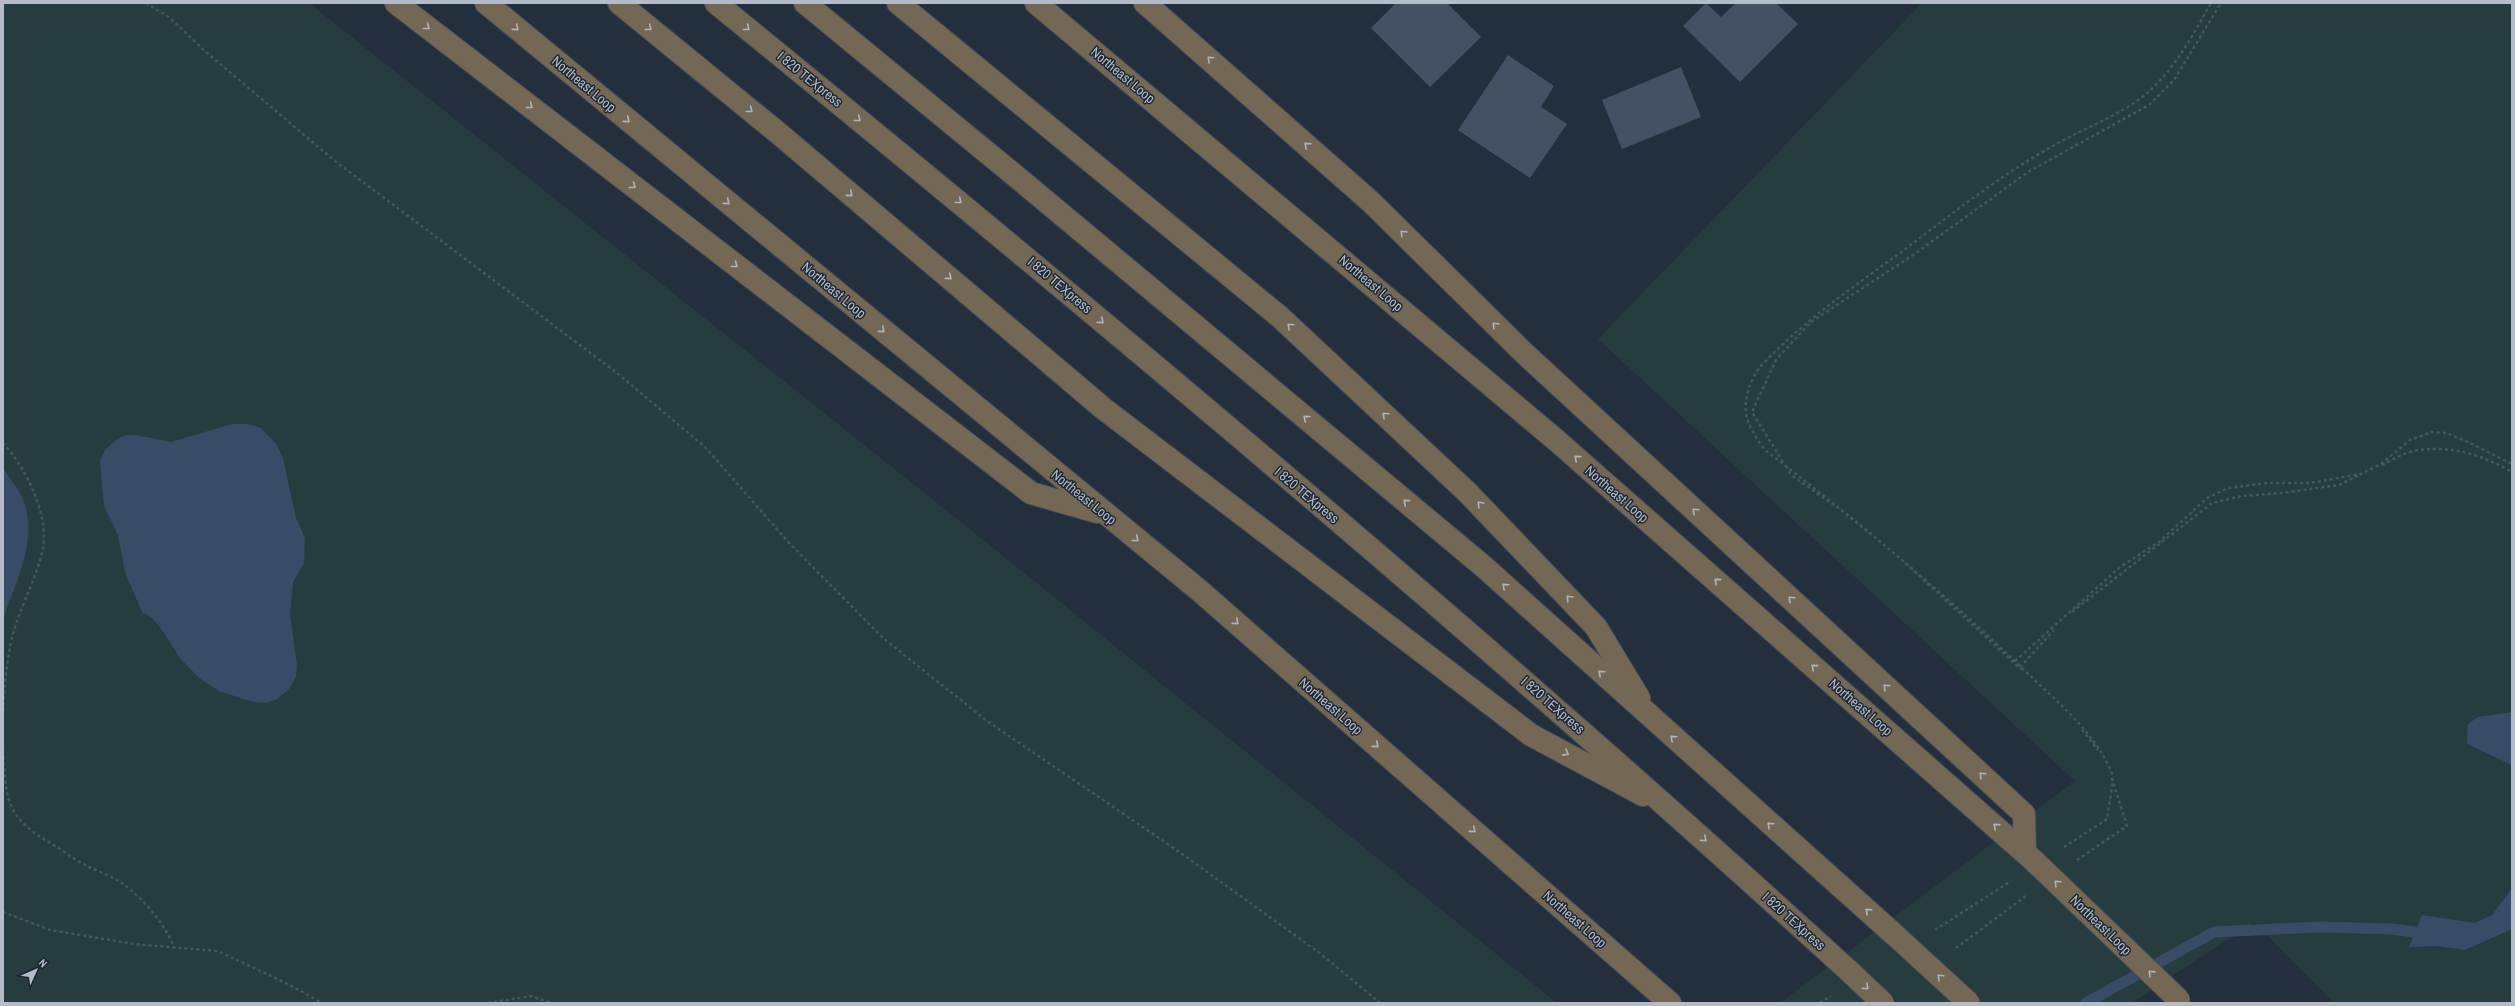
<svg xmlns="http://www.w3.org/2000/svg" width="2515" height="1006" font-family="'Archivo Narrow',sans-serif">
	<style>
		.green { fill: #263c3f }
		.water { fill: #394c67 }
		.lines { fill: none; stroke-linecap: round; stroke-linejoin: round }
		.stream { stroke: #394c67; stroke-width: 11 }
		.building { fill: #455162 }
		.motorway-casing { stroke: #434c59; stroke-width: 24 }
		.path { stroke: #44595c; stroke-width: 2.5; stroke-dasharray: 3 3; stroke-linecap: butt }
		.motorway { stroke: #746855; stroke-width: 22 }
		.motorway-bridge-casing { stroke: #434c59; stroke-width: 24; stroke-linecap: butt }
		.motorway-bridge { stroke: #746855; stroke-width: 22 }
		.oneway { stroke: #aeb4bd }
		.labels { text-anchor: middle; stroke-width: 3; stroke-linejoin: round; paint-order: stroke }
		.street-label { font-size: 14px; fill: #b4bcc9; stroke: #1d2633 }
	</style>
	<rect width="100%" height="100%" fill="#242f3e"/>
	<g class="green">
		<path d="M3 3H309L966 526 1557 1003H3Z"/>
		<path d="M1922 3H2512V1003H2334L2254 922 2132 1003H1780L2075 781 1598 339Z"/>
	</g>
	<g class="water">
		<path d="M232 424H248L261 428 277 445 283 458 296 518 305 538 304 563 293 582 290 614 297 665 296 677 289 689 277 699 267 703 253 702 219 691 199 678 180 658 160 627 151 617 142 612 125 572 118 535 104 506 100 461 105 450 117 439 126 435H136L171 442Z"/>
		<path d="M3 468C10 479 20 490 24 502 38 542 15 583 3 620Z"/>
		<path d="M2512 712V765L2467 744 2468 724 2478 717Z"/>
		<path d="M2510 891H2512V929L2465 950 2437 946 2409 947 2422 915 2475 923 2492 915Z"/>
	</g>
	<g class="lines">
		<path class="stream" d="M2086 1003 2214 932 2320 927 2392 929 2428 934"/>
	</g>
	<g class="building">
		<path d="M1396 3H1447L1481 37 1430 87 1371 28Z"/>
		<path d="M1706 3 1721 17 1736 3H1776L1798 24 1740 82 1683 26Z"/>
		<path d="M1508 55 1554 86 1541 107 1567 124 1530 178 1458 130Z"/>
		<path d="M1681 67 1701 117 1622 149 1602 100Z"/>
	</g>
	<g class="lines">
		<g class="motorway-casing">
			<g id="motorway">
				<path d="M396 3 1031 493 1097 512"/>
				<path d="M486 3 1200 591 1670 1003"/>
				<path d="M619 3 777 132 1104 409 1531 735 1643 795"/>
				<path d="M716 3C1101 317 1482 636 1849 971"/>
				<path d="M805 3 1018 178 1483 566 1897 937"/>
				<path d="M898 3 1280 317 1467 492 1596 627 1639 698"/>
				<path d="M1036 3 1556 440 2033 860"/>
				<path d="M1145 3 1371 202 1523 352 2024 814 2025 852"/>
			</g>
		</g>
		<g class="path">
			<path d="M146 3 170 18 206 52 335 161 617 373 705 447 790 544 883 638 987 721 1175 849 1321 954 1380 1003"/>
			<path d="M3 443C27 469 51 518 42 553 34 585 16 614 10 647 2 691 0 748 7 792 12 822 37 835 60 849 70 856 80 863 91 868 100 872 110 876 119 881 142 897 163 921 174 947"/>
			<path d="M1783 462 1752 412 1776 360 1811 322 1916 253 2028 172 2149 105 2174 80 2221 3"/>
			<path d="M2382 465C2392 460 2403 453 2414 451 2449 444 2482 455 2512 472"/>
			<path d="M1786 466 1791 475 1838 508"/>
			<path d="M1846 514 1871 534"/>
			<path d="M1905 563 2024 672"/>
			<path d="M2072 612 2212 503 2242 496 2282 493 2339 485 2361 474"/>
			<path d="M2015 661 2120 567 2159 542 2207 498 2228 488 2267 483H2309L2361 474 2381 464 2410 440 2432 432 2446 433 2468 442 2512 464"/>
			<path d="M2020 667 2054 630"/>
			<path d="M2082 730 2098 750"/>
			<path d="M2064 847 2107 819C2108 809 2115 779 2111 771 2093 730 2055 700 2023 669 1941 590 1855 519 1765 450 1746 425 1739 408 1753 378 1759 365 1772 355 1782 345 1818 311 1860 282 1900 253 1949 216 1998 177 2051 147 2080 130 2114 118 2141 98 2173 73 2191 38 2211 3"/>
			<path d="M2077 860 2127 826 2112 779"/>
			<path d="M3 912 50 930 134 944 218 951 288 984 322 1003"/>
			<path d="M1935 930 2011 881"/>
			<path d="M1956 948 2026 896"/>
			<path d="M488 1003 531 996 551 1003"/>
			<path d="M1820 1003 1831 996"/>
		</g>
		<use href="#motorway" class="motorway"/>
		<g class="motorway-bridge-casing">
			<g id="motorway-bridge">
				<path d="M2033 860 2179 1000"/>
				<path d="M1897 937 1969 1003"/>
				<path d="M1849 971 1883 1003"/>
			</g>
		</g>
		<use href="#motorway-bridge" class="motorway-bridge"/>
	</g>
	<defs><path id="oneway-chevron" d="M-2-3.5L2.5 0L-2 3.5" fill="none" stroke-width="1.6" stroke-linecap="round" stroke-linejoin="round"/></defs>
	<g class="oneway">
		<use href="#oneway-chevron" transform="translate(427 27) rotate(38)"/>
		<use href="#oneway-chevron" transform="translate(516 28) rotate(40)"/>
		<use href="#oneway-chevron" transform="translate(649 28) rotate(39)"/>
		<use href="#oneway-chevron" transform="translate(747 28) rotate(39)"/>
		<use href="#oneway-chevron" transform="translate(1210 59) rotate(-138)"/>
		<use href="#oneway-chevron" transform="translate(530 106) rotate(38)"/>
		<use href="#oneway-chevron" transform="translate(750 110) rotate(39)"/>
		<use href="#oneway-chevron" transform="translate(858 119) rotate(39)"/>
		<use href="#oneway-chevron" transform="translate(627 120) rotate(40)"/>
		<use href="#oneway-chevron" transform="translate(1307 145) rotate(-138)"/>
		<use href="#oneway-chevron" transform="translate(633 186) rotate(38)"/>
		<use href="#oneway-chevron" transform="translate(850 194) rotate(40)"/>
		<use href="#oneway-chevron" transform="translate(959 201) rotate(39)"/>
		<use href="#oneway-chevron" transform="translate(727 202) rotate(40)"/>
		<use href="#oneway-chevron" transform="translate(1403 233) rotate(-135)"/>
		<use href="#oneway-chevron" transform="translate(735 265) rotate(38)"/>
		<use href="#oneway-chevron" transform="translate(949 277) rotate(40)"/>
		<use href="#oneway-chevron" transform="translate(1101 321) rotate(40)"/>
		<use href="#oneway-chevron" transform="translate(1495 325) rotate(-135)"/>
		<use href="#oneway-chevron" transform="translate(1290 326) rotate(-137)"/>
		<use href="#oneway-chevron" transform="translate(882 330) rotate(40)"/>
		<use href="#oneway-chevron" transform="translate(1385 415) rotate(-137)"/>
		<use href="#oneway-chevron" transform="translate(1306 418) rotate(-140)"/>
		<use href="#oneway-chevron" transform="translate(1577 458) rotate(-139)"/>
		<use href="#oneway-chevron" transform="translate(1406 502) rotate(-140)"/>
		<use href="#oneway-chevron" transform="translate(1480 504) rotate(-134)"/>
		<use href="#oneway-chevron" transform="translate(1695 511) rotate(-137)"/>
		<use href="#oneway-chevron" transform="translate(1136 539) rotate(39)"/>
		<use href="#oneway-chevron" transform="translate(1717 581) rotate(-139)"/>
		<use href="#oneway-chevron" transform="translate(1505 586) rotate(-138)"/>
		<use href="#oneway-chevron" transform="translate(1569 598) rotate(-134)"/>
		<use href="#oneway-chevron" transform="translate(1791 599) rotate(-137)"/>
		<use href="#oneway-chevron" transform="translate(1236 622) rotate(41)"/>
		<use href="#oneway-chevron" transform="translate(1814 667) rotate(-139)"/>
		<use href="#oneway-chevron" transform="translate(1601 673) rotate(-138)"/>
		<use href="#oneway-chevron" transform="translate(1886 687) rotate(-137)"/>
		<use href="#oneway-chevron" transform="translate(1673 738) rotate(-138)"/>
		<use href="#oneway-chevron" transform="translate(1376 745) rotate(41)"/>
		<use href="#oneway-chevron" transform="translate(1566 753) rotate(28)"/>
		<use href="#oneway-chevron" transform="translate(1982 775) rotate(-137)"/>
		<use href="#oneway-chevron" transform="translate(1770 825) rotate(-138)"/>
		<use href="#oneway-chevron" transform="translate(1996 826) rotate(-139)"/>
		<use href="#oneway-chevron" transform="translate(1473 830) rotate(41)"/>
		<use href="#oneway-chevron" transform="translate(1704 839) rotate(42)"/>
		<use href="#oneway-chevron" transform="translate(2057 883) rotate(-136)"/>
		<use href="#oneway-chevron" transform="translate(1868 911) rotate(-138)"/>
		<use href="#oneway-chevron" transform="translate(2151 973) rotate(-136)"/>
		<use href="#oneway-chevron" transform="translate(1940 977) rotate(-137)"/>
		<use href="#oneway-chevron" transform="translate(1866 987) rotate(43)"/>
	</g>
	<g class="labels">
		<g class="street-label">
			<text transform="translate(1123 75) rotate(40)" y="5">Northeast Loop</text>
			<text transform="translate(810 79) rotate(39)" y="5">I 820 TEXpress</text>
			<text transform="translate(584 84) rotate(40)" y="5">Northeast Loop</text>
			<text transform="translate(1371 283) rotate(40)" y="5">Northeast Loop</text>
			<text transform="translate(1060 285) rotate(40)" y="5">I 820 TEXpress</text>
			<text transform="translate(834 290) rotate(40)" y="5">Northeast Loop</text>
			<text transform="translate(1617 494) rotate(41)" y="5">Northeast Loop</text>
			<text transform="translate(1307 495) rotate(40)" y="5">I 820 TEXpress</text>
			<text transform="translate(1084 497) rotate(39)" y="5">Northeast Loop</text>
			<text transform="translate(1553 705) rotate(41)" y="5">I 820 TEXpress</text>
			<text transform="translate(1331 706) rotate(41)" y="5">Northeast Loop</text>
			<text transform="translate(1861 707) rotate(41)" y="5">Northeast Loop</text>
			<text transform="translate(1575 919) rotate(41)" y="5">Northeast Loop</text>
			<text transform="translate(1794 921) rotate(42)" y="5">I 820 TEXpress</text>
			<text transform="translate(2101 925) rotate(44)" y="5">Northeast Loop</text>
		</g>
	</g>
	<rect width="2515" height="1006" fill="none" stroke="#b4bcc9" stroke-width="8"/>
	<g transform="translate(36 970) rotate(45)" stroke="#1d2633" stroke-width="3" paint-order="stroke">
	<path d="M0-3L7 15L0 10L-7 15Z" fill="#b4bcc9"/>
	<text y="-6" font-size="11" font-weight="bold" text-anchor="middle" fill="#b4bcc9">N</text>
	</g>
</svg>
